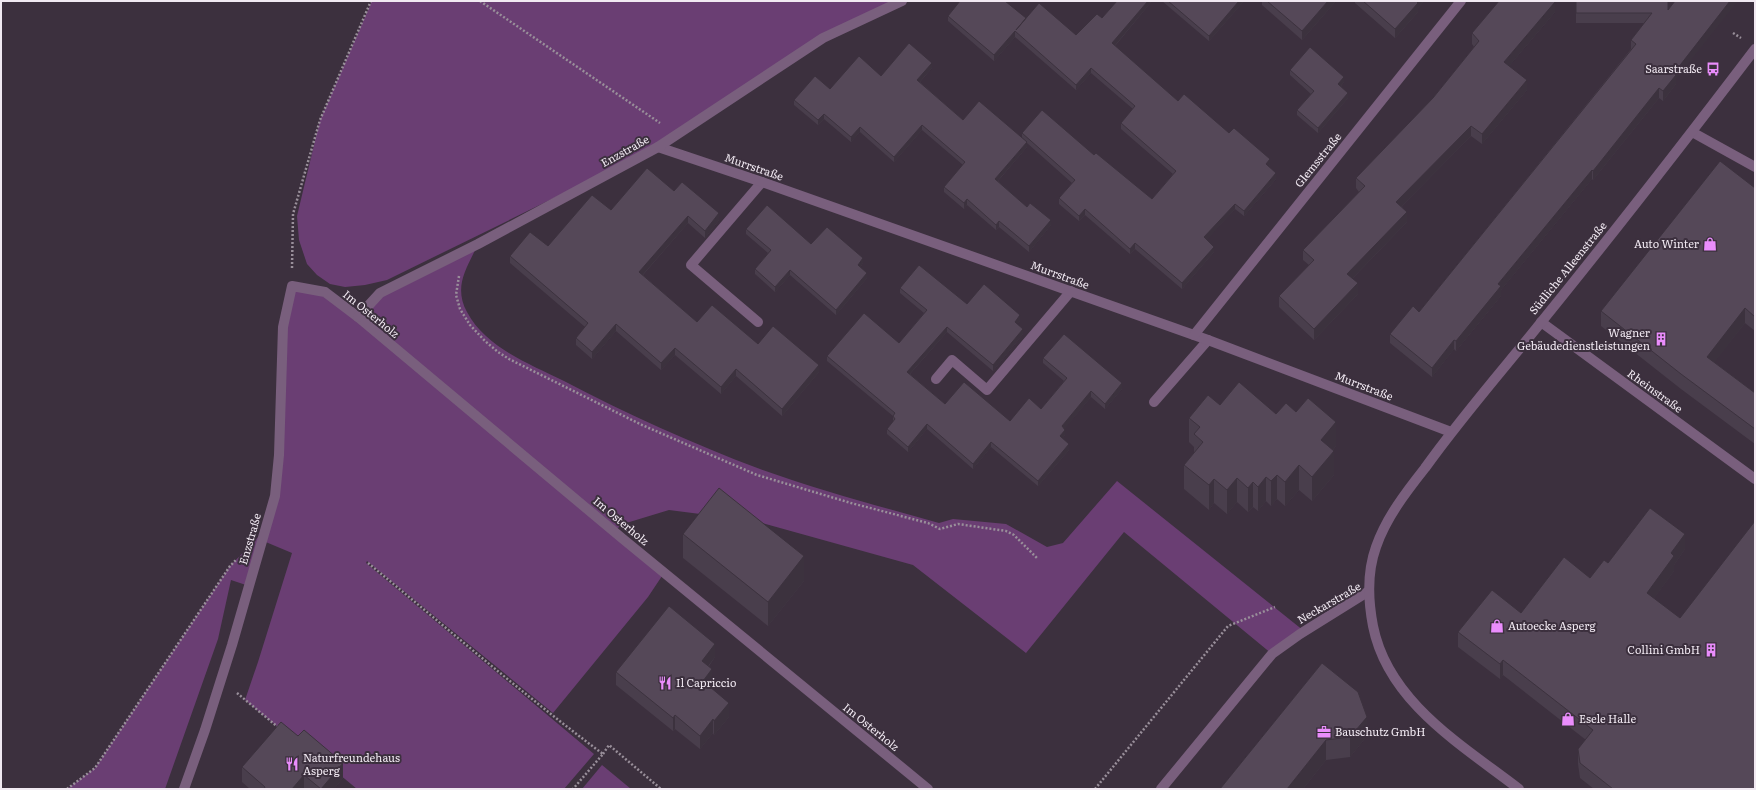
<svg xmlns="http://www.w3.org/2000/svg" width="1756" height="790" font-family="Literata,serif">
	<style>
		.green { fill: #6a3e73 }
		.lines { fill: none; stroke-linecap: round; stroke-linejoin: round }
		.path { stroke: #998f9a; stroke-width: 2.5; stroke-dasharray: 2 2; stroke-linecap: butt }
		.lane { stroke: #795f7d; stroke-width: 10 }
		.street { stroke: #795f7d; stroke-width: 10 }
		.wall { fill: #493e4c }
		.shaded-wall { fill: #3c323e }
		.building { fill: #554858; stroke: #3c323e }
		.labels { text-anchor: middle; stroke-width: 4; stroke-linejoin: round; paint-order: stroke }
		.poi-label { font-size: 11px; fill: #f1e9f2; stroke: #3c303e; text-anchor: start }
		.street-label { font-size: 11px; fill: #f1e9f2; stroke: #3c303e }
	</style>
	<rect width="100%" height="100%" fill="#3c303e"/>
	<g class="green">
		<path d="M370 1H902L823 38 658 147 387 280 365 285 345 287 330 284 317 275 307 264 299 240 297 216 320 120 371 3Z"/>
		<path d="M478 244C467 268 453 286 467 312 486 348 530 364 564 381 627 414 693 444 760 469 818 490 879 506 939 523L953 519 1006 524 1047 547 1063 543 1117 481 1304 631 1272 654 1124 532 1026 653 913 565 755 521 669 510 623 524 614 531 664 573 648 597 553 713 367 561 366 563 594 754 564 789H357L304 745 284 732 245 700 258 662 292 553 261 540 249 586 231 580 218 639 165 789H67L95 768 230 566 264 531 275 496 283 327 292 286 325 292 358 317 380 293Z"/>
		<path d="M602 765 631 789H582Z"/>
	</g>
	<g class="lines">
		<g class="path">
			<path d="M480 1 660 123"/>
			<path d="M1733 33 1741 38"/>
			<path d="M292 268 293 214 320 120 371 1"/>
			<path d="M459 276 456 295 460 309 470 325 485 341 498 352 509 359 642 425 757 475 851 503 928 523 940 529 958 524 1006 531 1014 535 1037 558"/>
			<path d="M368 563C446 627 522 694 603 754L573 789"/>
			<path d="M237 693 279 728"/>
			<path d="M603 754 609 745 661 789"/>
			<path d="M67 789 95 768 230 566 237 559"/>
			<path d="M1095 789 1228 626 1275 607"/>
		</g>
		<g class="lane">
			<path d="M758 322 691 265 762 182"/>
			<path d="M936 379 952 360 987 390 1071 291"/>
			<path d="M1154 402 1208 340"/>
			<path d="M184 789 205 730 232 645 275 496 279 455 283 327 292 286 325 292 358 317 623 539 928 789"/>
			<path d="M1161 789 1272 654 1300 634 1369 591"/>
		</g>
		<g class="street">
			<path d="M1692 132 1755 167"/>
			<path d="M658 147 762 182 1208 340 1451 432"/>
			<path d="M358 317 380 293 478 244 658 147 823 38 902 1"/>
			<path d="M1541 322 1755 479"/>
			<path d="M1194 335 1461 1"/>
			<path d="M1519 789C1462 745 1388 702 1373 626 1368 600 1367 572 1376 547 1386 518 1406 492 1425 468 1455 426 1488 387 1521 347 1601 249 1679 149 1755 49"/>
		</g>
	</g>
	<g class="wall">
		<path d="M1117 1H1152L1115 46 1178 101 1229 133 1270 165 1269 166 1276 179 1244 216 1235 209 1206 240 1214 252 1182 289 1135 249 1130 254 1085 215 1079 221 1059 204V198L1072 183 1027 143V147L998 181 1027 207 1051 225 1029 252 999 227 996 230 967 205 964 209 944 192V187L963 165 922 130 894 162 860 132 851 142 824 119 818 125 794 105V100L830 89 881 76 932 68 920 82 963 120 1022 138V133L1094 155 1152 199 1173 174 1121 129V123L1133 109 1091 73 1076 90 1015 37 994 61 948 21V16L1026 19 1076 35 1102 18Z"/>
		<path d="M1162 1H1244L1209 41Z"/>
		<path d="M1262 1H1336L1302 40 1262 5Z"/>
		<path d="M1355 1H1424L1418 8V12L1395 38 1355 3Z"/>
		<path d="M1576 1 1668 10 1676 79V84L1663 101 1659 98 1593 180 1592 179 1501 290V296L1456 351 1454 349 1432 377 1390 343V334L1419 312 1631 49V40L1645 23H1576Z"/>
		<path d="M1555 12 1509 66 1527 90 1482 144 1471 136 1402 206 1407 222 1352 279 1358 294 1314 340 1279 307V296L1309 265 1303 260V250L1359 192 1356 188V178L1433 98 1474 47 1472 44V33Z"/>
		<path d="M1290 70 1344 82 1341 86 1348 98 1318 133 1297 115V110L1311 94 1290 75Z"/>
		<path d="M1755 188V331L1745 323 1714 362 1755 393V444L1681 389 1601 326V311Z"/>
		<path d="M674 191 719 220 705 238 688 223 643 275 697 322 758 344 819 372 782 416 736 376 721 394 675 355 661 370 616 331 592 359 576 345V338L585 327 510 263V256L548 246Z"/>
		<path d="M746 229 811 244 863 263 860 268 867 278 836 315 790 275 775 292 755 274V269L768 253 746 234Z"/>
		<path d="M900 288 967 304 1020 321 1017 324 1023 334 993 371 947 332 910 374 945 404 1010 421 1041 409 1064 381 1043 363V358L1122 389 1105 409 1091 397 1064 429 1065 435 1062 439 1069 450 1038 486 991 447 973 469 927 429 908 452 887 434V429L893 422V416L827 361V356L899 343 924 313 900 293Z"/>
		<path d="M1220 405 1276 414 1336 446 1333 450 1334 475 1312 501 1299 490 1285 506 1277 499 1271 506 1266 501 1258 511 1253 507 1248 512 1237 502 1227 514 1214 503 1209 510 1184 489V465L1194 453V447L1189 442V418Z"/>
		<path d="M683 534 804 581 768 626 683 558Z"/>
		<path d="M1685 549 1674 565V571L1654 598 1755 789H1594L1580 778 1578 764V749L1586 740 1503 675 1500 679 1458 647V632L1521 613 1590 578 1608 563Z"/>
		<path d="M715 657 709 666 712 682 709 686 729 717 714 735 713 733 700 749 675 729 673 731 616 685V672Z"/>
		<path d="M1322 663 1367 736 1350 757 1326 760 1303 789H1220Z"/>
		<path d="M242 767 343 778 334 789H250L242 782Z"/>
	</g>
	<g class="shaded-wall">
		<path d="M1148 1H1152L1112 49V43Z"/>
		<path d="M1239 1H1244L1209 41V36Z"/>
		<path d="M1328 1H1336L1302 40V31Z"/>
		<path d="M1416 1H1424L1418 8V12L1395 38V29Z"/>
		<path d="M1730 1H1738L1676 79V84L1663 101V91L1674 73Z"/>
		<path d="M1555 2V12L1504 72V62Z"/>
		<path d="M1015 31V37L994 61V55Z"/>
		<path d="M932 63V68L917 85V80Z"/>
		<path d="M1091 68V73L1076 90V85Z"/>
		<path d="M1344 77V82L1338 89V84Z"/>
		<path d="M1527 80V90L1482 144V134Z"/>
		<path d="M1659 88V98L1593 180V171Z"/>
		<path d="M1348 93V98L1318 133V128Z"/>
		<path d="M824 114V119L818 125V120Z"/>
		<path d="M922 125V130L894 162V157Z"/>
		<path d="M1471 126V136L1396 212V202Z"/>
		<path d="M860 127V132L851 142V137Z"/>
		<path d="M1027 142V147L995 184V179Z"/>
		<path d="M1270 159V165L1266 170V164Z"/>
		<path d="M1592 170V179L1501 290V296L1456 351V341L1498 284Z"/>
		<path d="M1276 173V179L1244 216V211Z"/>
		<path d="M967 199V205L964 209V203Z"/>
		<path d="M1235 204V209L1204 243V237Z"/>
		<path d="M1085 209V215L1079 221V216Z"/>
		<path d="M1407 212V222L1347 284V274Z"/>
		<path d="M719 213V220L705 238V231Z"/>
		<path d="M688 216V223L639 279V272Z"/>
		<path d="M1051 220V225L1029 252V246Z"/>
		<path d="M999 221V227L996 230V225Z"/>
		<path d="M1135 243V249L1130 254V249Z"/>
		<path d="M1214 247V252L1182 289V283Z"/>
		<path d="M863 258V263L858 271V265Z"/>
		<path d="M790 270V275L775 292V287Z"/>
		<path d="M867 273V278L836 315V310Z"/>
		<path d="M1358 283V294L1314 340V329Z"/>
		<path d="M1745 308V323L1707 372V357Z"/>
		<path d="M1020 315V321L1015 327V322Z"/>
		<path d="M616 324V331L592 359V352Z"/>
		<path d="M947 327V332L907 377V372Z"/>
		<path d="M1023 329V334L993 371V365Z"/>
		<path d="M1454 340V349L1432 377V368Z"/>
		<path d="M675 348V355L661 370V363Z"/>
		<path d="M819 365V372L782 416V409Z"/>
		<path d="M736 369V376L721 394V387Z"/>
		<path d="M1122 383V389L1105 409V404Z"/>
		<path d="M1091 391V397L1062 432V426Z"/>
		<path d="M1336 422V446L1321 464V440Z"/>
		<path d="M927 424V429L908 452V447Z"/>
		<path d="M1065 430V435L1060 442V436Z"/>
		<path d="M991 442V447L973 469V464Z"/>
		<path d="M1069 444V450L1038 486V481Z"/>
		<path d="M1334 451V475L1312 501V477Z"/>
		<path d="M1299 465V490L1285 506V482Z"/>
		<path d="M1277 475V499L1271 506V481Z"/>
		<path d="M1266 477V501L1258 511V487Z"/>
		<path d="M1237 478V502L1227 514V490Z"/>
		<path d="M1214 479V503L1209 510V485Z"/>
		<path d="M1253 482V507L1248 512V488Z"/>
		<path d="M1685 534V549L1674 565V571L1647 608V593L1671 553Z"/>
		<path d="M804 556V581L768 626V602Z"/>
		<path d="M715 644V657L702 674V661Z"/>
		<path d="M1503 660V675L1500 679V664Z"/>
		<path d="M712 669V682L703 694V681Z"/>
		<path d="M729 703V717L714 735V721Z"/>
		<path d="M675 715V729L673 731V718Z"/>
		<path d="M1367 717V736L1350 757V737Z"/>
		<path d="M713 719V733L700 749V736Z"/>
		<path d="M1326 740V760L1303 789H1287Z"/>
		<path d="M343 763V778L334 789H321Z"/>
		<path d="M304 775V789H292Z"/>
	</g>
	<g class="building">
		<path d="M960 1H1005L1026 18 1016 30 1039 3 1076 35 1097 14 1102 18 1117 1H1148L1112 43 1178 101 1184 94 1229 133 1234 128 1270 159 1266 164 1276 173 1244 211 1235 204 1204 237 1214 247 1182 283 1135 243 1130 249 1085 209 1079 216 1059 198 1075 180 1022 133 1042 110 1094 155 1096 153 1152 199 1176 171 1121 123 1135 106 1091 68 1076 85 1015 31 994 55 948 16Z"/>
		<path d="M1168 1H1239L1209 36Z"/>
		<path d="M1267 1H1328L1302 31Z"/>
		<path d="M1363 1H1416L1418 3 1395 29Z"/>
		<path d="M1499 1H1554L1555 2 1504 62 1527 80 1482 134 1471 126 1396 202 1407 212 1347 274 1358 283 1314 329 1279 296 1314 260 1303 250 1365 186 1356 178 1433 98 1479 41 1472 33Z"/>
		<path d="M1576 1H1668V10L1675 1H1730L1674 73 1676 75 1663 91 1659 88 1593 171 1592 170 1498 284 1501 286 1456 341 1454 340 1432 368 1390 334 1413 306 1419 312 1636 44 1631 40 1652 13H1576Z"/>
		<path d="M909 43 932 63 917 80 963 120 979 101 1027 142 995 179 1027 207 1030 203 1051 220 1029 246 999 221 996 225 967 199 964 203 944 187 965 162 922 125 894 157 860 127 851 137 824 114 818 120 794 100 815 76 830 89 859 56 881 76Z"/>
		<path d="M1310 47 1344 77 1338 84 1348 93 1318 128 1297 110 1314 91 1290 70Z"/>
		<path d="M1720 161 1755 188V317L1745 308 1707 357 1755 393V429L1681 374 1601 311Z"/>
		<path d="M647 168 674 191 682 182 719 213 705 231 688 216 639 272 697 322 712 305 758 344 773 326 819 365 782 409 736 369 721 387 675 348 661 363 616 324 592 352 576 338 588 323 510 256 530 232 548 246 592 195 611 210Z"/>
		<path d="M767 205 811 244 827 227 863 258 858 265 867 273 836 310 790 270 775 287 755 269 771 250 746 229Z"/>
		<path d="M919 265 967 304 984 284 1020 315 1015 322 1023 329 993 365 947 327 907 372 945 404 964 382 1010 421 1029 398 1041 409 1067 378 1043 358 1064 334 1122 383 1105 404 1091 391 1062 426 1065 430 1060 436 1069 444 1038 481 991 442 973 464 927 424 908 447 887 429 895 419 893 416 895 413 827 356 864 313 899 343 927 310 900 288Z"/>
		<path d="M1239 382 1276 414 1286 403 1296 412 1308 398 1336 422 1321 440 1334 451 1312 477 1299 465 1285 482 1277 475 1271 481 1266 477 1258 487 1253 482 1248 488 1237 478 1227 490 1214 479 1209 485 1184 465 1203 442 1194 434 1200 427 1189 418 1208 395 1220 405Z"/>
		<path d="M719 488 804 556 768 602 683 534Z"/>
		<path d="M1650 508 1685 534 1671 553 1674 556 1647 593 1680 618 1755 521V789H1613L1580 763 1578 749 1593 730 1503 660 1500 664 1458 632 1492 590 1521 613 1564 557 1590 578 1604 560 1608 563Z"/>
		<path d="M669 606 715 644 702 661 712 669 703 681 729 703 714 721 713 719 700 736 675 715 673 718 616 672Z"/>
		<path d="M1322 663 1358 692 1367 717 1350 737 1326 740 1287 789H1220Z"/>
		<path d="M281 722 298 736 304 730 343 763 321 789 304 775 292 789H264L265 787 242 767Z"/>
	</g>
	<defs>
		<g id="bus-bare" transform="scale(1.08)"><path d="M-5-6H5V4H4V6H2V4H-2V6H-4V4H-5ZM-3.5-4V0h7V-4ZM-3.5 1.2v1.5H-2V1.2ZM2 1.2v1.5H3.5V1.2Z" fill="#ea8dfc" stroke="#3c303e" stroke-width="2.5" paint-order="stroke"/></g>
		<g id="shop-bare" transform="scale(1.08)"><path d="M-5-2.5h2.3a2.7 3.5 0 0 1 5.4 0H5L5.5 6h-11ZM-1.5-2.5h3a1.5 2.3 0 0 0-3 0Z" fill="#ea8dfc" stroke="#3c303e" stroke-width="2.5" paint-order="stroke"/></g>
		<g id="building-bare" transform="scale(1.08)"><path d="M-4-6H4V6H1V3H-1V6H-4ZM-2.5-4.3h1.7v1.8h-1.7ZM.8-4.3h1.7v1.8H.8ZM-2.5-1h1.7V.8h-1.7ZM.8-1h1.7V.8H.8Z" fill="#ea8dfc" stroke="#3c303e" stroke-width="2.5" paint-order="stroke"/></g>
		<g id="restaurant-bare" transform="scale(1.08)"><path d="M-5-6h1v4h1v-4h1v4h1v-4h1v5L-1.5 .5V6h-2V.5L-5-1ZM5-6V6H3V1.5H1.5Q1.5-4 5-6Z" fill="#ea8dfc" stroke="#3c303e" stroke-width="2.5" paint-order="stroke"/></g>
		<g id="office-bare" transform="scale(1.08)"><path d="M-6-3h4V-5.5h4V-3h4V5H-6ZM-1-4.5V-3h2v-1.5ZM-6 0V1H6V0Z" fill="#ea8dfc" stroke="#3c303e" stroke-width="2.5" paint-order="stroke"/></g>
	</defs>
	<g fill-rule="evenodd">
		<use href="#bus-bare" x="1713" y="69"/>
		<use href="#shop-bare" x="1710" y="244"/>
		<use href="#building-bare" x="1661" y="339"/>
		<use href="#shop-bare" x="1497" y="626"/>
		<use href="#building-bare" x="1711" y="650"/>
		<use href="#restaurant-bare" x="665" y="683"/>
		<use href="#shop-bare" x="1568" y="719"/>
		<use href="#office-bare" x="1324" y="732"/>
		<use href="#restaurant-bare" x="292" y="764"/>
	</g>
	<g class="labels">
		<g class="poi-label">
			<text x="1702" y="73" text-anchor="end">Saarstraße</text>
			<text x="1699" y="248" text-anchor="end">Auto Winter</text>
			<text x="1650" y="337" text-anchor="end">Wagner<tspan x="1650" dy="13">Gebäudedienstleistungen</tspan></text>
			<text x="1508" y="630">Autoecke Asperg</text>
			<text x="1700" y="654" text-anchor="end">Collini GmbH</text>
			<text x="676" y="687">Il Capriccio</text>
			<text x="1579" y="723">Esele Halle</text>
			<text x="1335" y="736">Bauschutz GmbH</text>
			<text x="303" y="762">Naturfreundehaus<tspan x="303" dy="13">Asperg</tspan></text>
		</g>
		<g class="street-label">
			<text transform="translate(625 151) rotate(-29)" y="4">Enzstraße</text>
			<text transform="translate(1318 160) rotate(-51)" y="4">Glemsstraße</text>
			<text transform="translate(754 167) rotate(19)" y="4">Murrstraße</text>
			<text transform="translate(1568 268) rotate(-51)" y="4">Südliche Alleenstraße</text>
			<text transform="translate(1060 275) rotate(20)" y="4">Murrstraße</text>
			<text transform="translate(371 314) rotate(39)" y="4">Im Osterholz</text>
			<text transform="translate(1364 386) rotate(21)" y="4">Murrstraße</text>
			<text transform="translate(1655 391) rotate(36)" y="4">Rheinstraße</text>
			<text transform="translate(621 521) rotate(40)" y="4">Im Osterholz</text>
			<text transform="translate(250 539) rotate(-74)" y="4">Enzstraße</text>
			<text transform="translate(1329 603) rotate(-30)" y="4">Neckarstraße</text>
			<text transform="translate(871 727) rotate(39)" y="4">Im Osterholz</text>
		</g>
	</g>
	<rect width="1756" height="790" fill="none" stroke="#f1e9f2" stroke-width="4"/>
</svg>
